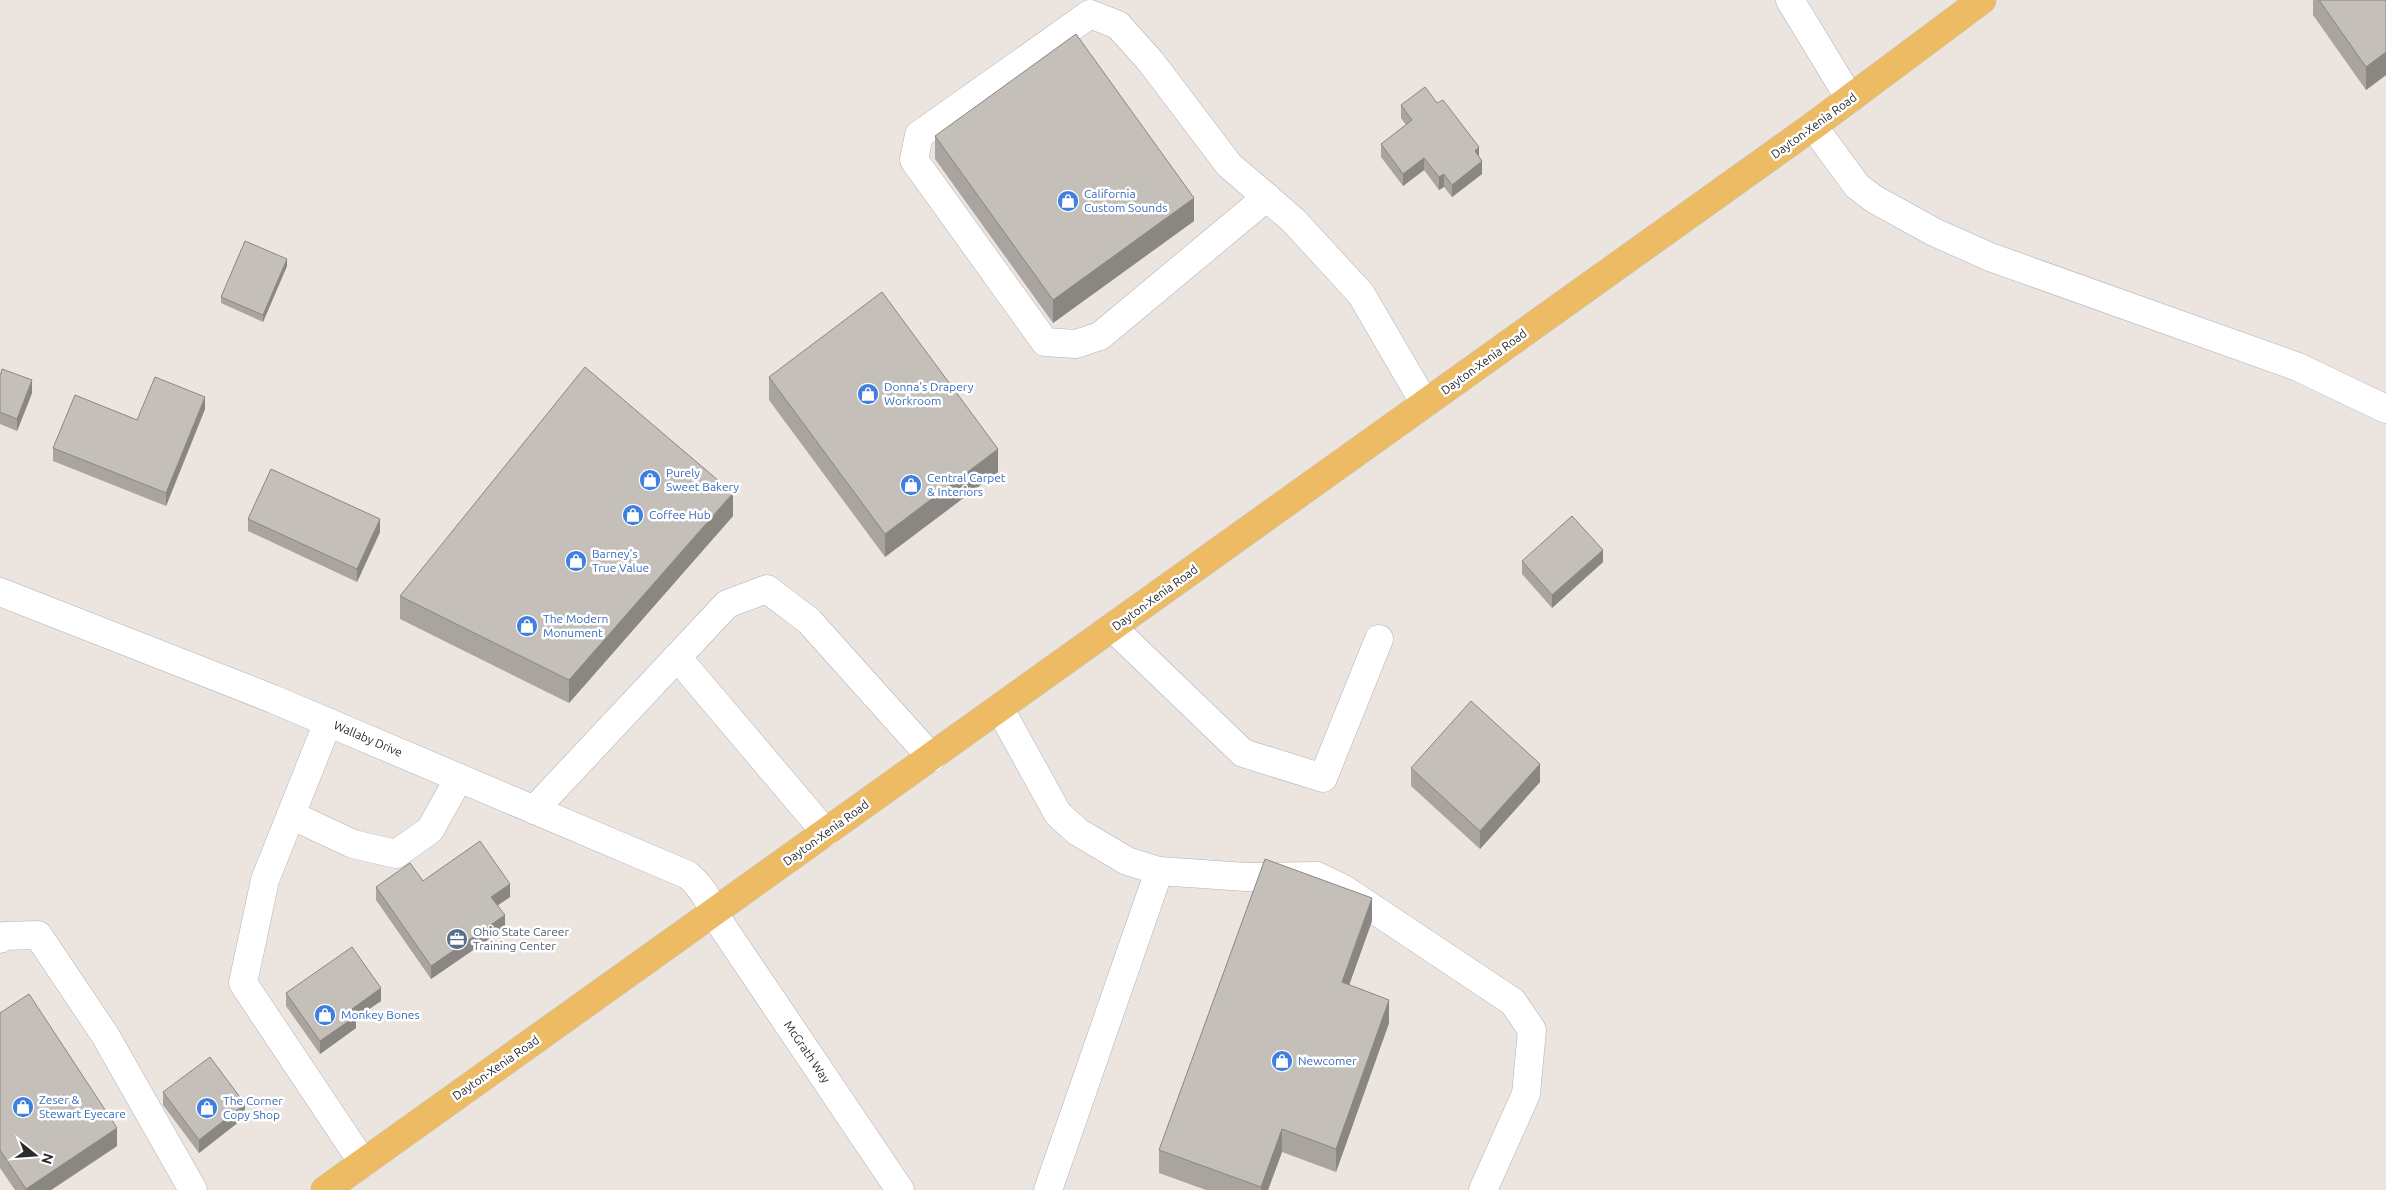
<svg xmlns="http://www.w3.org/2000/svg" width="2386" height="1190" font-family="Ubuntu,sans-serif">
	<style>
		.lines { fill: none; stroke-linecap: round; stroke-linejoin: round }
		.minor-casing { stroke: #aeb2bb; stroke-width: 29 }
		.major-casing { stroke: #c4c4c4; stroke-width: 29 }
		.minor { stroke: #fff; stroke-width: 28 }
		.major { stroke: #ecbb63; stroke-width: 28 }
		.wall { fill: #a9a49f }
		.shaded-wall { fill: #8a8682 }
		.building { fill: #c5bfb9; stroke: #8a8682 }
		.labels { text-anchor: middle; stroke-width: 5; stroke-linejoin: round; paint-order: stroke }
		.street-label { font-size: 12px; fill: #2b2b2b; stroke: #fff }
		.shop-label { font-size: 12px; fill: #366cbe; stroke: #fff; text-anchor: start }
		.service-label { font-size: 12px; fill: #4e5e75; stroke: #fff; text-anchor: start }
	</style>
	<rect width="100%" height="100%" fill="#ece4de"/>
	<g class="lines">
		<g class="minor-casing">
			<g id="minor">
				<path d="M1790 0 1850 99"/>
				<path d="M1813 126 1857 186 1874 199 1934 232 1990 257 2298 367 2386 409"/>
				<path d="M1267 197 1100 336 1076 344 1045 342 914 160 919 135 1090 14 1118 25 1151 62 1229 165 1293 220 1361 294 1425 404"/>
				<path d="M0 592 273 699 688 875C701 887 708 897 714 914L900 1190"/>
				<path d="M1113 628 1243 753 1323 778 1379 639"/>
				<path d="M677 657 826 833"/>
				<path d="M1000 709 1058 814 1078 832 1127 861 1159 871 1246 877 1317 876 1342 888 1513 1002 1532 1030 1526 1094 1483 1190"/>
				<path d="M328 722 265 880 243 983 363 1163"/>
				<path d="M534 810 727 604 767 589 809 621 932 758"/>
				<path d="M291 815 353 844 396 854 430 830 459 778"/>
				<path d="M0 939 4 936 38 935 105 1035 193 1190"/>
				<path d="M1048 1190 1159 871"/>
			</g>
		</g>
		<g class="major-casing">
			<path id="major" d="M325 1190 1813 126 1982 0"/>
		</g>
		<use href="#minor" class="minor"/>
		<use href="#major" class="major"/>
	</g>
	<g class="wall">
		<path d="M2313 0H2386V75L2366 90 2313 15Z"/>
		<path d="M1401 105 1479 156 1482 174 1452 197 1444 187 1439 190 1424 170 1403 186 1381 157V144L1406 125 1401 118Z"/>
		<path d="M935 136 1194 221 1053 323 935 159Z"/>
		<path d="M287 266 263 322 221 303V297Z"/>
		<path d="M0 373 32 393 17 431 0 424Z"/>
		<path d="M769 377 998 472 885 557 769 400Z"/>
		<path d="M205 409 166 506 53 461V448L137 420Z"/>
		<path d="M733 516 569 703 400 619V596Z"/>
		<path d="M248 519 380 532 357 582 248 531Z"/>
		<path d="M1522 561 1603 562 1552 608 1522 574Z"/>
		<path d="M1411 768 1540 782 1480 849 1411 786Z"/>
		<path d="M376 887 510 897 498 905 505 928 431 979 376 900Z"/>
		<path d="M1372 921 1349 985 1389 1023 1336 1172 1282 1152 1268 1190H1206L1159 1173V1150Z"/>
		<path d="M286 993 381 1001 356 1018V1028L320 1054 286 1006Z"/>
		<path d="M0 1013 117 1146 51 1190H15L0 1168Z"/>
		<path d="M163 1092 245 1117 199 1153 163 1105Z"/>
	</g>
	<g class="shaded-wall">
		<path d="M2386 52V75L2366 90V67Z"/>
		<path d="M1479 147V160L1475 151Z"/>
		<path d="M1424 158V170L1403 186V174Z"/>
		<path d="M1482 161V174L1452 197V185Z"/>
		<path d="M1444 174V187L1439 190V177Z"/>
		<path d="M1194 198V221L1053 323V300Z"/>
		<path d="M287 259V266L263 322V315Z"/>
		<path d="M32 380V393L17 431V419Z"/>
		<path d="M205 397V409L166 506V493Z"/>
		<path d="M998 449V472L885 557V534Z"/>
		<path d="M733 493V516L569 703V680Z"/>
		<path d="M380 519V532L357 582V569Z"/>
		<path d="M1603 550V562L1552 608V595Z"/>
		<path d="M1540 764V782L1480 849V831Z"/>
		<path d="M510 884V897L491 910V897Z"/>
		<path d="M1372 898V921L1342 1005V982Z"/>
		<path d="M505 915V928L431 979V966Z"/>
		<path d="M381 988V1001L356 1018V1028L320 1054V1041L352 1009Z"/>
		<path d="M1389 1000V1023L1336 1172V1149Z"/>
		<path d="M245 1104V1117L199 1153V1140Z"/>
		<path d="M117 1128V1146L51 1190H26V1189Z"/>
		<path d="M1282 1129V1152L1268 1190H1261V1187Z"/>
	</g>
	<g class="building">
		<path d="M2319 0H2386V52L2366 67Z"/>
		<path d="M1076 34 1194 198 1053 300 935 136Z"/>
		<path d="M1425 87 1437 103 1443 100 1479 147 1475 151 1482 161 1452 185 1444 174 1439 177 1424 158 1403 174 1381 144 1412 120 1401 105Z"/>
		<path d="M245 241 287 259 263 315 221 297Z"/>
		<path d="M882 292 998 449 885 534 769 377Z"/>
		<path d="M585 367 733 493 569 680 400 596Z"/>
		<path d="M2 369 32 380 17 419 0 412V373L1 374Z"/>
		<path d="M155 377 205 397 166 493 53 448 75 395 137 420Z"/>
		<path d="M271 469 380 519 357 569 248 519Z"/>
		<path d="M1572 516 1603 550 1552 595 1522 561Z"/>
		<path d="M1471 701 1540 764 1480 831 1411 768Z"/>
		<path d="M480 841 510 884 491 897 505 915 431 966 376 887 410 863 423 881Z"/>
		<path d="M1265 859 1372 898 1342 982 1389 1000 1336 1149 1282 1129 1261 1187 1159 1150Z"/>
		<path d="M352 947 381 988 352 1009 356 1016 320 1041 286 993Z"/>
		<path d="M29 994 117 1128 26 1189 0 1150V1013Z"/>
		<path d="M210 1057 245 1104 199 1140 163 1092Z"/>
	</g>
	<defs>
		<g id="shop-disc" transform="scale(1.125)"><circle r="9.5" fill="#3f7fe0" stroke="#fff"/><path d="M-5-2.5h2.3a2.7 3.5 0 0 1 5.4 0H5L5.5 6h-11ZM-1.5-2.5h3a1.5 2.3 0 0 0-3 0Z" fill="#fff"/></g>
		<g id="office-disc" transform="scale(1.125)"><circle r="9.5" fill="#5c6f8a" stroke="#fff"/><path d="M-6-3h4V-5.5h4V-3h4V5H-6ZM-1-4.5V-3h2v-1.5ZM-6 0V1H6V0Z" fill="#fff"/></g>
	</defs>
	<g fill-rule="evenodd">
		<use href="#shop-disc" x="1068" y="201"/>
		<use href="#shop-disc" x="868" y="394"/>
		<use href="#shop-disc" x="650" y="480"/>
		<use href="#shop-disc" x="911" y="485"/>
		<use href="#shop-disc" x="633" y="515"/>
		<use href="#shop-disc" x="576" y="561"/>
		<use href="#shop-disc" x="527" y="626"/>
		<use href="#office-disc" x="457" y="939"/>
		<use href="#shop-disc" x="325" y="1015"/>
		<use href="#shop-disc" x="1282" y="1061"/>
		<use href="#shop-disc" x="23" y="1107"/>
		<use href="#shop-disc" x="207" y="1108"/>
	</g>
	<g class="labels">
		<g class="street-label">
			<text transform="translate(1814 126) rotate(-36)" y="4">Dayton-Xenia Road</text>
			<text transform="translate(1484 362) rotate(-36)" y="4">Dayton-Xenia Road</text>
			<text transform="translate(1155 598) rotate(-36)" y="4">Dayton-Xenia Road</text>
			<text transform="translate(368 739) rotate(23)" y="4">Wallaby Drive</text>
			<text transform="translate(826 833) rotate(-36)" y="4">Dayton-Xenia Road</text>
			<text transform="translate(807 1052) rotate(56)" y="4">McGrath Way</text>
			<text transform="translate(496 1068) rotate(-35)" y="4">Dayton-Xenia Road</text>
		</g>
		<g class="shop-label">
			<text x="1084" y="198">California<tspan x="1084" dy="14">Custom Sounds</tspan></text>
			<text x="884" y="391">Donna's Drapery<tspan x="884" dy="14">Workroom</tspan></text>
			<text x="666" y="477">Purely<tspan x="666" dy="14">Sweet Bakery</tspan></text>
			<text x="927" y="482">Central Carpet<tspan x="927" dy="14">&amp; Interiors</tspan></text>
			<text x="649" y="519">Coffee Hub</text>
			<text x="592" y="558">Barney's<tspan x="592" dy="14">True Value</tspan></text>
			<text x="543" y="623">The Modern<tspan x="543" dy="14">Monument</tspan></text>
			<text x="341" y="1019">Monkey Bones</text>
			<text x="1298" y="1065">Newcomer</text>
			<text x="39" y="1104">Zeser &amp;<tspan x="39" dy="14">Stewart Eyecare</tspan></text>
			<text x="223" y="1105">The Corner<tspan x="223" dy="14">Copy Shop</tspan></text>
		</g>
		<g class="service-label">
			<text x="473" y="936">Ohio State Career<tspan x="473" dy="14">Training Center</tspan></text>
		</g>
	</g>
	<g transform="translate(35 1155) rotate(107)" stroke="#ffffff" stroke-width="4" paint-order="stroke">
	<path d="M0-4L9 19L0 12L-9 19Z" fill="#2b2b2b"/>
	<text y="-8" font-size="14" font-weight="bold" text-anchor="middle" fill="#2b2b2b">N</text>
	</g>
</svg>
